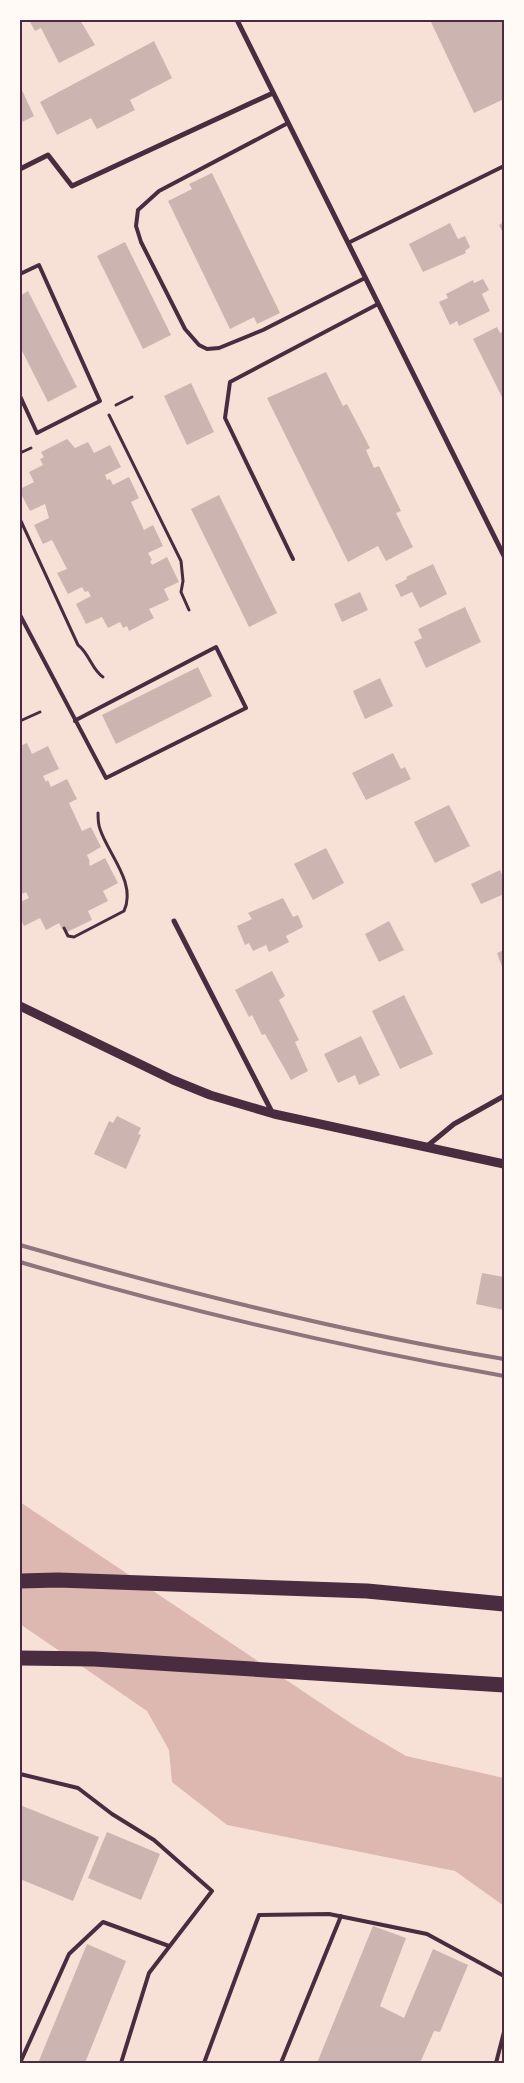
<svg xmlns="http://www.w3.org/2000/svg" width="524" height="2083" font-family="'Exo 2',sans-serif">
	<style>
		.water { fill: #dcb8b0 }
		.building { fill: #ccb4b1 }
		.lines { fill: none; stroke-linecap: round; stroke-linejoin: round }
		.path { stroke: #4a2c40; stroke-width: 3 }
		.service { stroke: #4a2c40; stroke-width: 4 }
		.minor { stroke: #4a2c40; stroke-width: 5 }
		.tertiary { stroke: #4a2c40; stroke-width: 9 }
		.motorway { stroke: #4a2c40; stroke-width: 15 }
		.rail { stroke: #8f747c; stroke-width: 4 }
		.neatline { fill: none; stroke: #4a2c40; stroke-width: 2 }
	</style>
	<rect width="100%" height="100%" fill="#f7e1d7"/>
	<path class="water" d="M20 1502 355 1726 406 1756 504 1778V1906L455 1871 227 1825 172 1782 169 1750 147 1711 20 1624Z"/>
	<g class="building">
		<path d="M29 20H80L95 45 59 63 41 28 35 31Z"/>
		<path d="M430 20H504V99L474 113Z"/>
		<path d="M154 41 172 78 130 100 135 110 97 129 91 118 57 135 40 102Z"/>
		<path d="M20 86 34 116 20 123Z"/>
		<path d="M212 173 280 313 257 324 254 317 230 329 168 201 192 189 189 184Z"/>
		<path d="M504 222V235L499 225Z"/>
		<path d="M450 223 458 239 465 236 470 247 465 251 466 253 423 272 409 244Z"/>
		<path d="M125 242 171 335 143 349 97 256Z"/>
		<path d="M483 279 489 290 482 294 490 311 459 326 457 321 450 325 439 302 448 298 446 294 473 280 474 283Z"/>
		<path d="M28 291 77 387 48 402 20 347V296Z"/>
		<path d="M497 327 500 333 504 331V401L473 339Z"/>
		<path d="M326 372 343 406 347 404 370 448 366 450 374 468 379 466 401 511 396 513 413 547 386 561 378 546 348 562 267 398Z"/>
		<path d="M191 383 214 432 187 445 164 396Z"/>
		<path d="M67 439 75 448 88 442 94 453 110 445 121 467 105 475 107 480 110 479 113 485 129 477 139 498 131 502 144 530 153 525 163 546 148 553 152 560 150 561 152 565 167 557 179 582 164 589 169 600 149 609 154 618 129 631 127 626 123 628 120 622 108 628 102 617 86 624 76 604 91 596 88 591 85 592 82 587 68 594 57 573 67 569 52 540 43 544 34 525 49 518 45 504 30 511 20 492V489L34 482 29 472 43 465 40 459 44 457 41 452Z"/>
		<path d="M219 495 277 613 249 627 191 509Z"/>
		<path d="M433 564 447 594 420 608 412 592 401 597 395 585 407 579 406 577Z"/>
		<path d="M360 592 368 610 342 622 334 604Z"/>
		<path d="M465 607 481 642 426 668 414 642 422 638 418 629Z"/>
		<path d="M198 667 212 696 116 744 102 715Z"/>
		<path d="M380 678 393 706 365 719 353 691Z"/>
		<path d="M27 743 32 754 48 746 59 769 43 776 46 782 48 780 51 787 67 779 77 799 69 803 82 831 91 827 101 847 87 855 90 862H89L90 866 105 858 118 883 103 891 108 901 88 911 92 920 67 932 65 928 62 929 59 923 46 930 40 918 24 926 20 917V902L29 898 26 892 23 894 20 888V746Z"/>
		<path d="M393 753 401 769 405 767 411 779 366 800 352 773Z"/>
		<path d="M449 805 470 846 435 863 414 822Z"/>
		<path d="M326 848 344 883 313 900 294 864Z"/>
		<path d="M500 870 504 879V894L481 904 471 884Z"/>
		<path d="M283 898 293 917 298 915 303 927 286 936 289 942 269 952 266 945 253 951 249 943 245 945 237 926 252 919 248 913Z"/>
		<path d="M389 921 404 950 379 962 365 934Z"/>
		<path d="M504 950V972L497 953Z"/>
		<path d="M272 971 285 996 279 1000 299 1040 295 1042 308 1071 291 1080 265 1034 262 1035 252 1015 249 1017 235 990Z"/>
		<path d="M404 995 433 1054 400 1069 372 1011Z"/>
		<path d="M361 1036 380 1075 359 1085 355 1075 338 1083 324 1054Z"/>
		<path d="M117 1116 141 1128 138 1134 141 1135 126 1169 94 1154 109 1121 113 1123Z"/>
		<path d="M482 1273 504 1277V1310L476 1304Z"/>
		<path d="M20 1805 99 1837 73 1901 20 1879Z"/>
		<path d="M107 1832 160 1854 141 1900 88 1878Z"/>
		<path d="M373 1926 406 1938 380 2006 404 2018 433 1949 468 1965 440 2032 434 2031 420 2063H317Z"/>
		<path d="M87 1944 126 1961 85 2063H38Z"/>
	</g>
	<g class="lines">
		<g class="path">
			<path d="M116 405 132 397"/>
			<path d="M109 415 181 561 183 581 181 592 189 610"/>
			<path d="M20 453 31 448"/>
			<path d="M20 519 78 645C89 653 92 670 103 677"/>
			<path d="M20 721 40 712"/>
			<path d="M64 928 68 936 74 937 124 911C137 883 108 854 100 829 98 824 98 818 98 813"/>
		</g>
		<g class="service">
			<path d="M288 123 159 191 138 210 136 226 141 242 185 329 199 345 207 349 219 348 263 330 365 278"/>
			<path d="M348 243 504 166"/>
			<path d="M20 274 39 265 100 401 37 433 20 396"/>
			<path d="M293 559 225 418 230 382 378 304"/>
			<path d="M20 615 106 778 246 708 216 647 76 720 75 721"/>
			<path d="M20 1774 78 1788 112 1814 154 1840 212 1891 149 1973 121 2063"/>
			<path d="M20 2063 69 1954 103 1922 169 1946"/>
			<path d="M204 2063 259 1915 329 1914 427 1934 504 1976"/>
			<path d="M281 2063 341 1916"/>
			<path d="M496 2063 504 2032"/>
		</g>
		<g class="minor">
			<path d="M237 20 504 556"/>
			<path d="M20 169 48 155 72 186 273 93"/>
			<path d="M174 921 273 1114"/>
			<path d="M426 1147 454 1124 504 1096"/>
		</g>
		<path class="tertiary" d="M20 1006 173 1080 210 1095 274 1114 504 1164"/>
		<g class="motorway">
			<path d="M20 1581 58 1580 367 1591 504 1604"/>
			<path d="M20 1658 94 1659 504 1685"/>
		</g>
		<g class="rail">
			<path d="M20 1245C179 1291 341 1332 504 1359"/>
			<path d="M20 1262C179 1309 341 1347 504 1376"/>
		</g>
	</g>
	<rect width="524" height="2083" fill="none" stroke="#fffaf5" stroke-width="42"/>
	<rect x="21" y="21" width="482" height="2041" class="neatline"/>
</svg>
